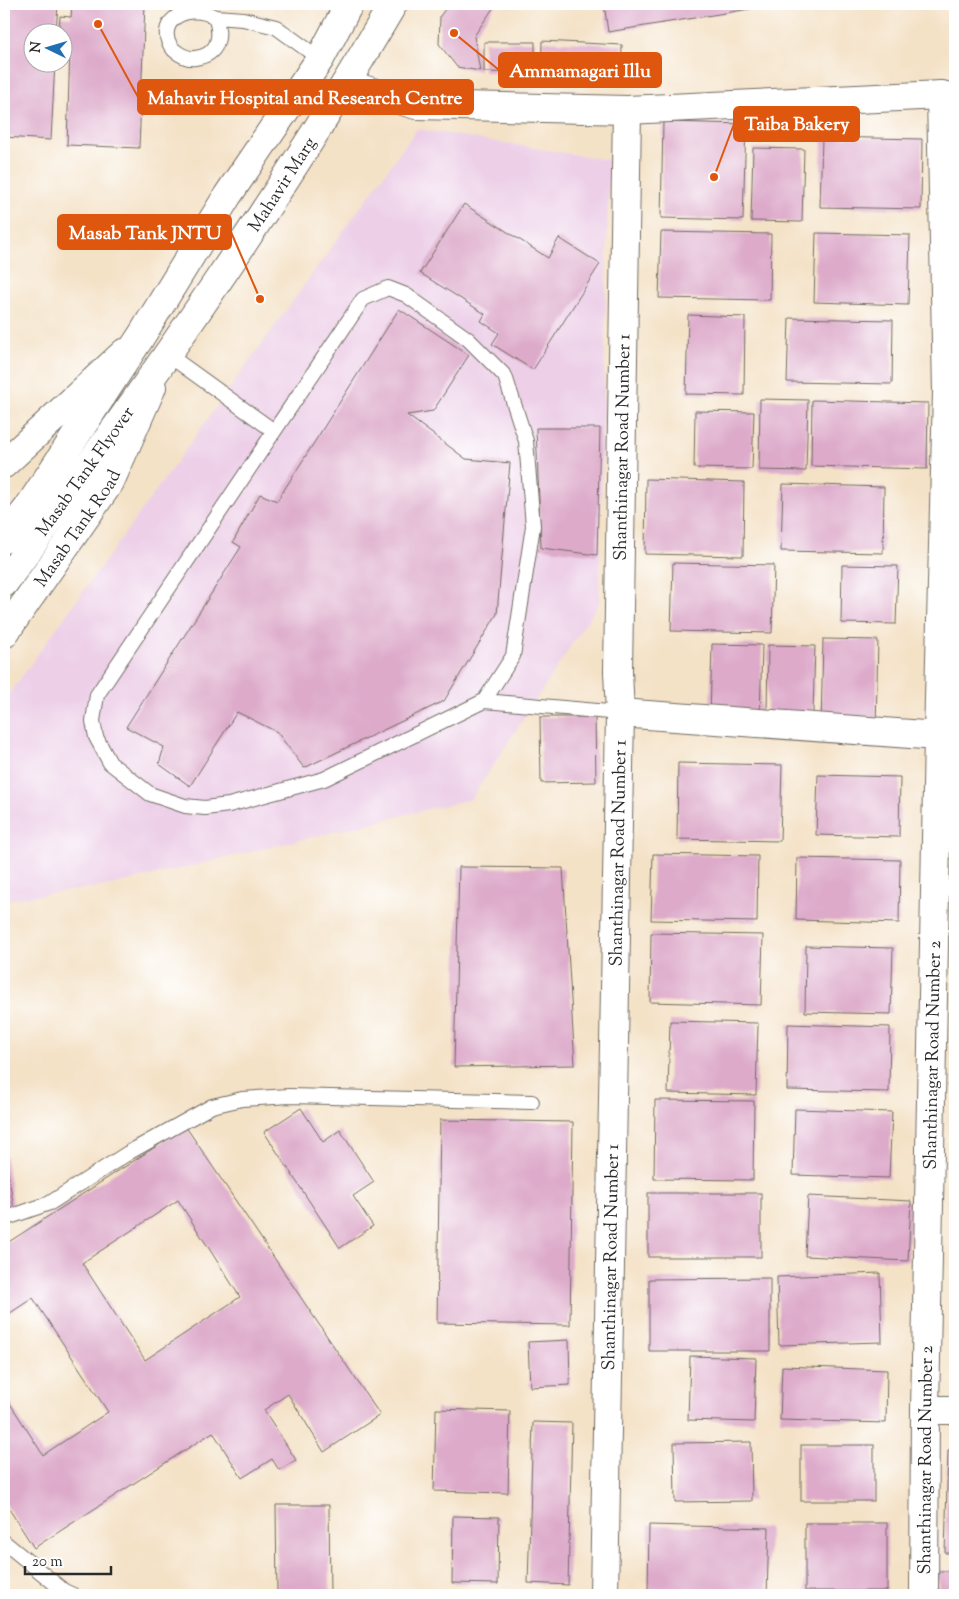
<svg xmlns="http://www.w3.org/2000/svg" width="959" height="1599" font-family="'Sorts Mill Goudy',serif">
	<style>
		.built { fill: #edd0e8 }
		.building { fill: #ddaaca; fill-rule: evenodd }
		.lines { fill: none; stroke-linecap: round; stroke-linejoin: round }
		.service-casing { stroke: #716b62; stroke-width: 16 }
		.minor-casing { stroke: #716b62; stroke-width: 30 }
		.primary-casing { stroke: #716b62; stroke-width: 30 }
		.trunk-casing { stroke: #716b62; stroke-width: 30 }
		.service { stroke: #fff; stroke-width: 14 }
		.minor { stroke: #fff; stroke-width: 28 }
		.primary { stroke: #fff; stroke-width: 28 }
		.trunk { stroke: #fff; stroke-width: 28 }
		.labels { text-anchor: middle; stroke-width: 5; stroke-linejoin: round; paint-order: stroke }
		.street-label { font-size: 18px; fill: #2b2b2b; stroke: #fff }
		.leader { fill: none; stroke: #df570e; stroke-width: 2 }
		.callout-dot { fill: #df570e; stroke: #fff; stroke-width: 2 }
		.callout { fill: #df570e; stroke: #df570e; stroke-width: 2 }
		.callout-label { font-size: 19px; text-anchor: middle; font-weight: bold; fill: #fff }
	</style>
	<rect width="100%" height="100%" fill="#fff"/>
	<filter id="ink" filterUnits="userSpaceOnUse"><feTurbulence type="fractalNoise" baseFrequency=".02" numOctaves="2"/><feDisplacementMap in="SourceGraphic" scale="10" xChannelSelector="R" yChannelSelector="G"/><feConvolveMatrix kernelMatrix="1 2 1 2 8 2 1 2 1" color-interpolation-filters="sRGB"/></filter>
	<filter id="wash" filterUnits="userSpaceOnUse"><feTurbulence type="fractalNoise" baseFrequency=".0096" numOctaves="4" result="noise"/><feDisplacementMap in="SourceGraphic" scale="20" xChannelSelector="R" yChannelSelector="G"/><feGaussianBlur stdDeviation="1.12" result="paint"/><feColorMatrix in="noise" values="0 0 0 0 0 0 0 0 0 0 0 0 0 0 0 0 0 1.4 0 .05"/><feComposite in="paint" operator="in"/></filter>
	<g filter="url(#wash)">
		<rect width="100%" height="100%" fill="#f4e2c7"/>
		<path class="built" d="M417 129 609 160 599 603 471 799 111 885 4 900V701Z"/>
		<g id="blocks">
			<g class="building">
				<path d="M5 4H58L56 32H32V62H55L51 140 4 137V11Z"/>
				<path d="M72 4H145L139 148 67 145 70 46 62 45V32H59L60 16 71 17Z"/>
				<path d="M449 4H496L474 36 480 71 457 67 439 44 440 16Z"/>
				<path d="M604 4H774V5L608 32Z"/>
				<path d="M542 41 622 45 621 80 541 76Z"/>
				<path d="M484 42H535V73L484 72Z"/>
				<path d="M663 122 746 124 743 220 661 218Z"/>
				<path d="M822 137 922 139 921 209 820 207Z"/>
				<path d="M753 148 804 149 802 222 751 221Z"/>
				<path d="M464 204 548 258 559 238 600 264 533 370 492 344 499 333 481 321 485 314 420 273Z"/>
				<path d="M661 232 771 234 770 300 659 298Z"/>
				<path d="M816 233 910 235 908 305 814 302Z"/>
				<path d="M399 309 469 355 433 411 407 415 466 459 510 463 497 614 444 701 304 768 277 732 237 712 190 786 159 764 164 747 126 727 241 547 233 542 260 494 277 501Z"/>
				<path d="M688 315 745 317 744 395 686 394Z"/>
				<path d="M789 318 893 320 892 384 787 382Z"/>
				<path d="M760 399 808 400 806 471 759 470Z"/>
				<path d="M812 400 928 403 927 469 811 466Z"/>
				<path d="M695 411 754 412 752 469 694 468Z"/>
				<path d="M536 428H600L597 555 541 548Z"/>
				<path d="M646 479 744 482 743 556 645 554Z"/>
				<path d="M783 484 884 487 883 553 781 551Z"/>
				<path d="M673 563 774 565 772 633 671 631Z"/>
				<path d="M842 565 898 566 896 624 841 623Z"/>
				<path d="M823 639 878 640 876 727 821 725Z"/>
				<path d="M712 644 762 645 760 719 710 718Z"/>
				<path d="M768 645 815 646 813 713 767 712Z"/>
				<path d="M540 717H595L596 782 541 783Z"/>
				<path d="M678 763 782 765 780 841 677 839Z"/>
				<path d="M818 775 900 777 899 837 816 835Z"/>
				<path d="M653 854 758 856 757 922 651 920Z"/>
				<path d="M797 858 900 860 899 923 796 920Z"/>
				<path d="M459 867 563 868 575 1065 454 1067Z"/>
				<path d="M651 933 763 935 761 1005 650 1002Z"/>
				<path d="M806 946 893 948 891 1014 805 1012Z"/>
				<path d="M670 1021 758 1023 756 1095 668 1093Z"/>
				<path d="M788 1024 890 1027 889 1092 787 1090Z"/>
				<path d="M655 1100 754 1101 753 1180 654 1179Z"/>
				<path d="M301 1108 323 1142 340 1130 374 1182 353 1196 373 1226 340 1248 264 1132Z"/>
				<path d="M795 1109 892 1112 889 1178 793 1175Z"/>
				<path d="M440 1120 573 1122 570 1325 437 1323Z"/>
				<path d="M186 1127 380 1415 324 1452 288 1394 264 1410 296 1460 279 1470 272 1459 242 1478 213 1432 34 1548 4 1501V1394L43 1455 108 1412 33 1298 4 1317V1245ZM178 1200 240 1297 145 1360 82 1263Z"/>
				<path d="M5 1153 14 1209 4 1211V1154Z"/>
				<rect x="648" y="1193" width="113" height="64"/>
				<path d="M808 1196 911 1201 908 1261 805 1256Z"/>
				<path d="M880 1273 882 1342 779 1345 777 1277Z"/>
				<path d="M770 1278V1351H649V1279Z"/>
				<path d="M569 1340 570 1385 530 1387 528 1342Z"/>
				<path d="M690 1356 756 1358 754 1422 688 1420Z"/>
				<path d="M782 1366 887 1370 886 1423 780 1420Z"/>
				<path d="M436 1409 510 1411 508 1493 434 1491Z"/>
				<path d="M533 1422 572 1423 568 1585 528 1583Z"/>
				<path d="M751 1442 752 1501 675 1502 674 1443Z"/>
				<rect x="801" y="1445" width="73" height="56"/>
				<path d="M948 1450H955V1553H945Z"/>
				<path d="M276 1505H329L330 1595H277Z"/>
				<path d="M453 1516 499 1517 498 1584 452 1583Z"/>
				<rect x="805" y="1523" width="82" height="68"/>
				<path d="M649 1525 769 1528 767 1595 648 1593Z"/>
				<path d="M939 1571H955V1595H938Z"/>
			</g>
		</g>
	</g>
	<g filter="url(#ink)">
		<use href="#blocks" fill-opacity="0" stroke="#716b62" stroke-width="1"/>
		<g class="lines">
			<g class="service-casing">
				<g id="service">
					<path d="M215 17C222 36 219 55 195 58 187 59 180 55 174 50 152 26 184 0 215 17L243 19 276 27 320 59"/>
					<path d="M167 354 274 431"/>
					<path d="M484 701 513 656 533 526 526 441 505 376 468 339 406 295 388 288 363 299 97 695 93 721 96 737 110 763 150 794 185 806 205 808 229 805 324 779 484 701 620 713"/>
					<path d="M4 1219 50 1203 128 1153 212 1106 242 1099 289 1096 532 1102"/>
					<path d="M4 1542 64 1591 73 1595"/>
				</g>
			</g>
			<g class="minor-casing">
				<g id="minor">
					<path d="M346 84 416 105 627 110 941 95 955 98"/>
					<path d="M620 713 938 736H955"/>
					<path d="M925 1410H955"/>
					<path id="s1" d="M604 1595 620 713 618 671 627 110"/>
					<path id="s2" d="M924 1595 925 1410 938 736 947 392 941 95"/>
				</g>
			</g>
			<g class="primary-casing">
				<g id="primary">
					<path d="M4 464 124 353"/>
					<path id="s3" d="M4 634 110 482 152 387"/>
				</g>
			</g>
			<g class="trunk-casing">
				<g id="trunk">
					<path d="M4 539 28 508 140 338 228 195 320 59 349 4"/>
					<path id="s4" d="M4 583C141 395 276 205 393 4"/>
				</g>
			</g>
			<use href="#service" class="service"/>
			<use href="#minor" class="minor"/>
			<use href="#primary" class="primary"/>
			<use href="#trunk" class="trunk"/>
		</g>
	</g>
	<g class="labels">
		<g class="street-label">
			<text dy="6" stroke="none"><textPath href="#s4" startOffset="486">Mahavir Marg</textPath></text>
			<text dy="6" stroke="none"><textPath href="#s1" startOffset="1148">Shanthinagar Road Number 1</textPath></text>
			<text dy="6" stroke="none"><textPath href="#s4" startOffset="138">Masab Tank Flyover</textPath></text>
			<text dy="6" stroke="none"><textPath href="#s3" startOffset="129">Masab Tank Road</textPath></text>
			<text dy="6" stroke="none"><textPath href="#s1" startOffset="742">Shanthinagar Road Number 1</textPath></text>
			<text dy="6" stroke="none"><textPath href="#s2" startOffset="540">Shanthinagar Road Number 2</textPath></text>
			<text dy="6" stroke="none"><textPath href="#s1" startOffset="338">Shanthinagar Road Number 1</textPath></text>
			<text dy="6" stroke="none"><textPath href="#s2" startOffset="135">Shanthinagar Road Number 2</textPath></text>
		</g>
	</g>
	<path class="leader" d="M454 33L499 70M98 24L138 97M714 177L734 124M260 299L231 232"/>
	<g class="callout-dot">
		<circle cx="454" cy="33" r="5"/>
		<circle cx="98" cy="24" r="5"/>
		<circle cx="714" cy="177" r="5"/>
		<circle cx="260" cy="299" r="5"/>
	</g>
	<g class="callout">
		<rect x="499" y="53" width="162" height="34" rx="5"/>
		<rect x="138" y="80" width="335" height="34" rx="5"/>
		<rect x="734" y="107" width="125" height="34" rx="5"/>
		<rect x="58" y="215" width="173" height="34" rx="5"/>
	</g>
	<g class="callout-label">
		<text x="580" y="77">Ammamagari Illu</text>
		<text x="305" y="104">Mahavir Hospital and Research Centre</text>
		<text x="797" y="130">Taiba Bakery</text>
		<text x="145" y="239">Masab Tank JNTU</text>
	</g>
	<rect width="959" height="1599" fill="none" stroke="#fff" stroke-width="20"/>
	<g transform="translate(48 48) rotate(275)"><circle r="24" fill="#ffffff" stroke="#aaaaaa"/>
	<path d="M0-4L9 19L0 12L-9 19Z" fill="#1f6fb2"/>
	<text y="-8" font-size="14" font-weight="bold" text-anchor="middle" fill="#2b2b2b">N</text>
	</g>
	<path d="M25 1566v8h86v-8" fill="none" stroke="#2b2b2b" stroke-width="2.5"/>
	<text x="32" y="1566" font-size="15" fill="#2b2b2b" stroke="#ffffff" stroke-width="4" paint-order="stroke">20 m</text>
</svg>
